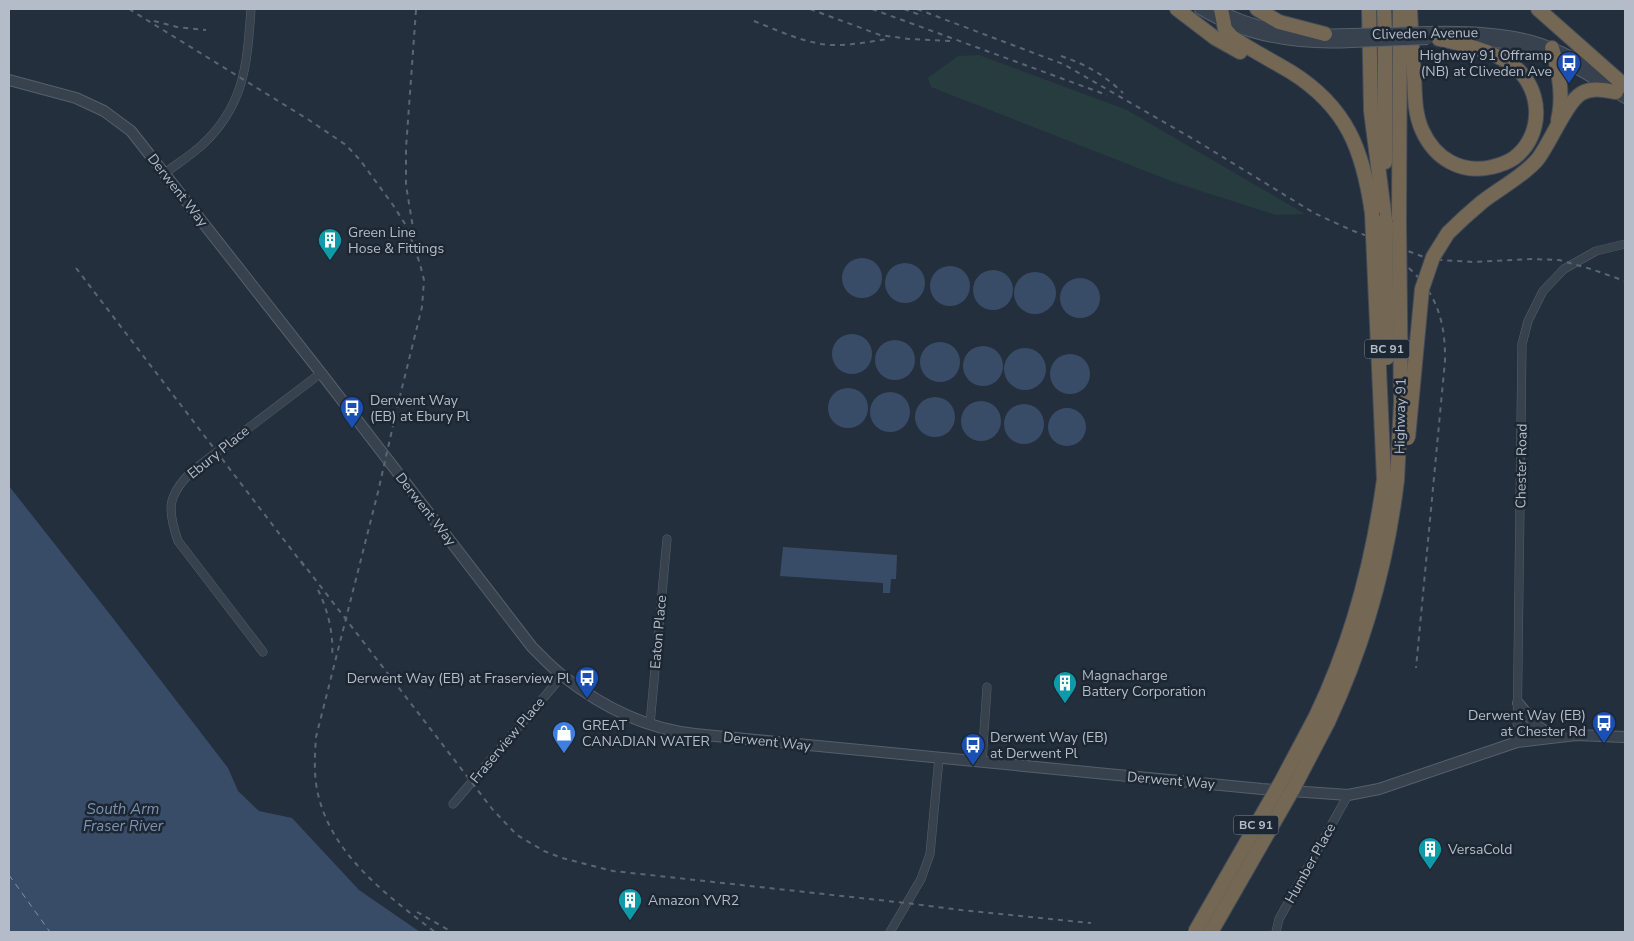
<svg xmlns="http://www.w3.org/2000/svg" width="1634" height="941" font-family="'Nunito Sans',sans-serif">
	<style>
		.green { fill: #263c3f }
		.water { fill: #394c67 }
		.lines { fill: none; stroke-linecap: round; stroke-linejoin: round }
		.ferry { stroke: #7c92b1; stroke-width: 1; stroke-dasharray: 6 5; stroke-linecap: butt }
		.minor-casing { stroke: #565f6c; stroke-width: 9 }
		.tertiary-casing { stroke: #565f6c; stroke-width: 12 }
		.motorway-casing { stroke: #434c59; stroke-width: 16 }
		.minor { stroke: #38414e; stroke-width: 8 }
		.tertiary { stroke: #38414e; stroke-width: 10 }
		.motorway { stroke: #746855; stroke-width: 14 }
		.rail { stroke: #5a6575; stroke-width: 2; stroke-dasharray: 5 5; stroke-linecap: butt }
		.tertiary-bridge-casing { stroke: #565f6c; stroke-width: 12; stroke-linecap: butt }
		.motorway-bridge-casing { stroke: #434c59; stroke-width: 16; stroke-linecap: butt }
		.tertiary-bridge { stroke: #38414e; stroke-width: 10 }
		.motorway-bridge { stroke: #746855; stroke-width: 14 }
		.labels { text-anchor: middle; stroke-width: 5; stroke-linejoin: round; paint-order: stroke }
		.shield { fill: #1d2633; stroke: #878f9c; stroke-width: 1 }
		.shield-label { font-size: 12px; font-weight: bold; fill: #b4bcc9 }
		.street-label { font-size: 14px; fill: #b4bcc9; stroke: #1d2633 }
		.poi-label { font-size: 14px; fill: #b4bcc9; stroke: #1d2633; text-anchor: start }
		.water-label { font-size: 15px; font-style: italic; fill: #7c92b1; stroke: #1d2633 }
	</style>
	<rect width="100%" height="100%" fill="#242f3e"/>
	<path class="green" d="M979 55 1127 110 1305 214 1276 215 1176 183 931 87 928 78 958 56Z"/>
	<g class="water">
		<circle cx="862" cy="278" r="20"/>
		<circle cx="905" cy="283" r="20"/>
		<circle cx="950" cy="286" r="20"/>
		<circle cx="993" cy="290" r="20"/>
		<circle cx="1035" cy="293" r="21"/>
		<circle cx="1080" cy="298" r="20"/>
		<circle cx="852" cy="354" r="20"/>
		<circle cx="895" cy="360" r="20"/>
		<circle cx="940" cy="362" r="20"/>
		<circle cx="983" cy="366" r="20"/>
		<circle cx="1025" cy="369" r="21"/>
		<circle cx="1070" cy="374" r="20"/>
		<circle cx="848" cy="408" r="20"/>
		<circle cx="890" cy="412" r="20"/>
		<circle cx="935" cy="417" r="20"/>
		<circle cx="981" cy="421" r="20"/>
		<circle cx="1024" cy="424" r="20"/>
		<circle cx="1067" cy="427" r="19"/>
		<path d="M9 486 112 617 228 768 238 791 259 811 292 818 359 890 420 932H9Z"/>
		<path d="M783 547 897 555 896 579H891L890 593H883V583L780 576Z"/>
	</g>
	<g class="lines">
		<path class="ferry" d="M9 875 50 932"/>
		<g class="minor-casing">
			<g id="minor">
				<path d="M165 173C177 164 191 155 202 145 245 105 247 64 251 9"/>
				<path d="M263 652 178 541C167 509 167 496 192 471L321 373"/>
				<path d="M650 724 667 539"/>
				<path d="M1517 742 1522 344 1528 321 1543 291 1564 269 1596 251 1625 244"/>
				<path d="M982 762 987 687"/>
				<path d="M453 804 562 676"/>
				<path d="M890 932 921 879 930 854 939 758"/>
				<path d="M1276 932 1279 919 1348 795"/>
			</g>
		</g>
		<g class="tertiary-casing">
			<g id="tertiary">
				<path d="M1200 9C1246 37 1298 45 1351 42"/>
				<path d="M1219 10C1261 32 1304 36 1351 34"/>
				<path d="M1428 32C1463 31 1498 32 1532 41 1561 49 1587 65 1612 81"/>
				<path d="M1459 39C1492 40 1525 44 1556 58 1580 69 1603 84 1625 98"/>
				<path d="M9 80 76 98 104 111 131 131 321 373 532 647C542 657 552 668 563 676 601 706 647 729 695 734L1262 789 1348 795 1379 789 1517 742 1576 735 1625 737"/>
				<path d="M1518 703 1536 725 1554 737"/>
			</g>
		</g>
		<g class="motorway-casing">
			<g id="motorway">
				<path d="M1177 9 1215 38 1240 52"/>
				<path d="M1221 9 1225 29 1232 37C1251 50 1271 60 1291 72 1347 107 1363 150 1372 213"/>
				<path d="M1257 9 1279 22 1325 34"/>
				<path d="M1369 9 1371 111 1385 220"/>
				<path d="M1384 9 1385 34V162"/>
				<path d="M1410 9C1411 30 1412 52 1414 73 1415 93 1414 112 1422 130 1435 159 1461 174 1492 167 1500 165 1507 163 1514 158 1545 135 1543 86 1511 64 1490 50 1463 44 1439 39"/>
				<path d="M1538 9 1625 86"/>
				<path d="M1552 48C1559 71 1564 97 1558 120"/>
				<path d="M1399 223 1400 9"/>
				<path d="M1448 233C1459 222 1470 212 1482 202 1500 188 1522 177 1537 160 1550 144 1566 102 1582 93 1593 87 1604 90 1616 92"/>
				<path d="M1316 716C1352 641 1373 561 1384 479"/>
				<path d="M1328 722C1364 645 1387 564 1397 480"/>
			</g>
		</g>
		<use href="#minor" class="minor"/>
		<use href="#tertiary" class="tertiary"/>
		<use href="#motorway" class="motorway"/>
		<g class="rail">
			<path d="M129 9 309 120 346 145 360 160 393 205 407 227 420 264 424 280 422 307 397 408 378 492 316 737C315 752 314 767 316 783 325 850 385 894 435 932"/>
			<path d="M810 9 880 35 909 39 950 41"/>
			<path d="M872 9 1107 95"/>
			<path d="M904 9 923 16"/>
			<path d="M917 9 1063 64 1195 140 1314 213 1351 230 1424 257 1441 260 1474 262 1531 259 1559 260 1591 269 1625 281"/>
			<path d="M154 21 177 27 206 30"/>
			<path d="M754 21C779 31 804 43 831 45 851 46 870 41 889 39"/>
			<path d="M1061 56C1087 65 1103 74 1123 93"/>
			<path d="M414 234 406 185V148L416 10"/>
			<path d="M1376 245C1425 273 1446 304 1445 361L1416 668"/>
			<path d="M76 268 304 566"/>
			<path d="M301 561 493 810 517 835 544 851 562 858 613 871 906 903 961 910 1091 923"/>
			<path d="M318 590C328 610 334 635 332 658"/>
			<path d="M417 912 452 932"/>
		</g>
		<g class="tertiary-bridge-casing">
			<g id="tertiary-bridge">
				<path d="M1351 34 1428 32"/>
				<path d="M1351 42 1428 39"/>
			</g>
		</g>
		<g class="motorway-bridge-casing">
			<g id="motorway-bridge">
				<path d="M1372 213 1384 479"/>
				<path d="M1385 220 1387 358"/>
				<path d="M1408 438 1422 289 1433 257 1448 233"/>
				<path d="M1397 480 1401 403 1399 223"/>
				<path d="M1195 932 1281 782 1316 716"/>
				<path d="M1211 932 1293 789 1328 722"/>
			</g>
		</g>
		<use href="#tertiary-bridge" class="tertiary-bridge"/>
		<use href="#motorway-bridge" class="motorway-bridge"/>
	</g>
	<defs>
		<g id="bus-pin" transform="scale(1.25)"><path d="M0 17L-7.5 6A9.5 9.5 0 1 1 7.5 6Z" fill="#1a4fb4" stroke="#1d2633"/><path d="M-5-6H5V4H4V6H2V4H-2V6H-4V4H-5ZM-3.5-4V0h7V-4ZM-3.5 1.2v1.5H-2V1.2ZM2 1.2v1.5H3.5V1.2Z" fill="#fff"/></g>
		<g id="building-pin" transform="scale(1.25)"><path d="M0 17L-7.5 6A9.5 9.5 0 1 1 7.5 6Z" fill="#0f9aa8" stroke="#1d2633"/><path d="M-4-6H4V6H1V3H-1V6H-4ZM-2.5-4.3h1.7v1.8h-1.7ZM.8-4.3h1.7v1.8H.8ZM-2.5-1h1.7V.8h-1.7ZM.8-1h1.7V.8H.8Z" fill="#fff"/></g>
		<g id="shop-pin" transform="scale(1.25)"><path d="M0 17L-7.5 6A9.5 9.5 0 1 1 7.5 6Z" fill="#3f7fe0" stroke="#1d2633"/><path d="M-5-2.5h2.3a2.7 3.5 0 0 1 5.4 0H5L5.5 6h-11ZM-1.5-2.5h3a1.5 2.3 0 0 0-3 0Z" fill="#fff"/></g>
	</defs>
	<g fill-rule="evenodd">
		<use href="#bus-pin" x="1569" y="63"/>
		<use href="#building-pin" x="330" y="240"/>
		<use href="#bus-pin" x="352" y="408"/>
		<use href="#bus-pin" x="587" y="678"/>
		<use href="#building-pin" x="1065" y="683"/>
		<use href="#bus-pin" x="1604" y="723"/>
		<use href="#shop-pin" x="564" y="733"/>
		<use href="#bus-pin" x="973" y="745"/>
		<use href="#building-pin" x="1430" y="849"/>
		<use href="#building-pin" x="630" y="900"/>
	</g>
	<g class="labels">
		<g class="shield">
			<rect x="1364.5" y="339.5" width="45" height="19" rx="4"/>
			<rect x="1233.5" y="815.5" width="45" height="19" rx="4"/>
		</g>
		<g class="shield-label">
			<text x="1387" y="353">BC 91</text>
			<text x="1256" y="829">BC 91</text>
		</g>
		<g class="street-label">
			<text transform="translate(1425 33) rotate(-1)" y="5">Cliveden Avenue</text>
			<text transform="translate(178 190) rotate(52)" y="5">Derwent Way</text>
			<text transform="translate(1400 416) rotate(-89)" y="5">Highway 91</text>
			<text transform="translate(218 452) rotate(-39)" y="5">Ebury Place</text>
			<text transform="translate(1521 466) rotate(-89)" y="5">Chester Road</text>
			<text transform="translate(426 509) rotate(52)" y="5">Derwent Way</text>
			<text transform="translate(658 632) rotate(-85)" y="5">Eaton Place</text>
			<text transform="translate(507 740) rotate(-50)" y="5">Fraserview Place</text>
			<text transform="translate(767 741) rotate(6)" y="5">Derwent Way</text>
			<text transform="translate(1171 780) rotate(5)" y="5">Derwent Way</text>
			<text transform="translate(1310 863) rotate(-61)" y="5">Humber Place</text>
		</g>
		<g class="poi-label">
			<text x="1552" y="60" text-anchor="end">Highway 91 Offramp<tspan x="1552" dy="16">(NB) at Cliveden Ave</tspan></text>
			<text x="348" y="237">Green Line<tspan x="348" dy="16">Hose &amp; Fittings</tspan></text>
			<text x="370" y="405">Derwent Way<tspan x="370" dy="16">(EB) at Ebury Pl</tspan></text>
			<text x="1082" y="680">Magnacharge<tspan x="1082" dy="16">Battery Corporation</tspan></text>
			<text x="570" y="683" text-anchor="end">Derwent Way (EB) at Fraserview Pl</text>
			<text x="1586" y="720" text-anchor="end">Derwent Way (EB)<tspan x="1586" dy="16">at Chester Rd</tspan></text>
			<text x="582" y="730">GREAT<tspan x="582" dy="16">CANADIAN WATER</tspan></text>
			<text x="990" y="742">Derwent Way (EB)<tspan x="990" dy="16">at Derwent Pl</tspan></text>
			<text x="1448" y="854">VersaCold</text>
			<text x="648" y="905">Amazon YVR2</text>
		</g>
		<g class="water-label">
			<text x="123" y="814">South Arm<tspan x="123" dy="17">Fraser River</tspan></text>
		</g>
	</g>
	<rect width="1634" height="941" fill="none" stroke="#b4bcc9" stroke-width="20"/>
</svg>
